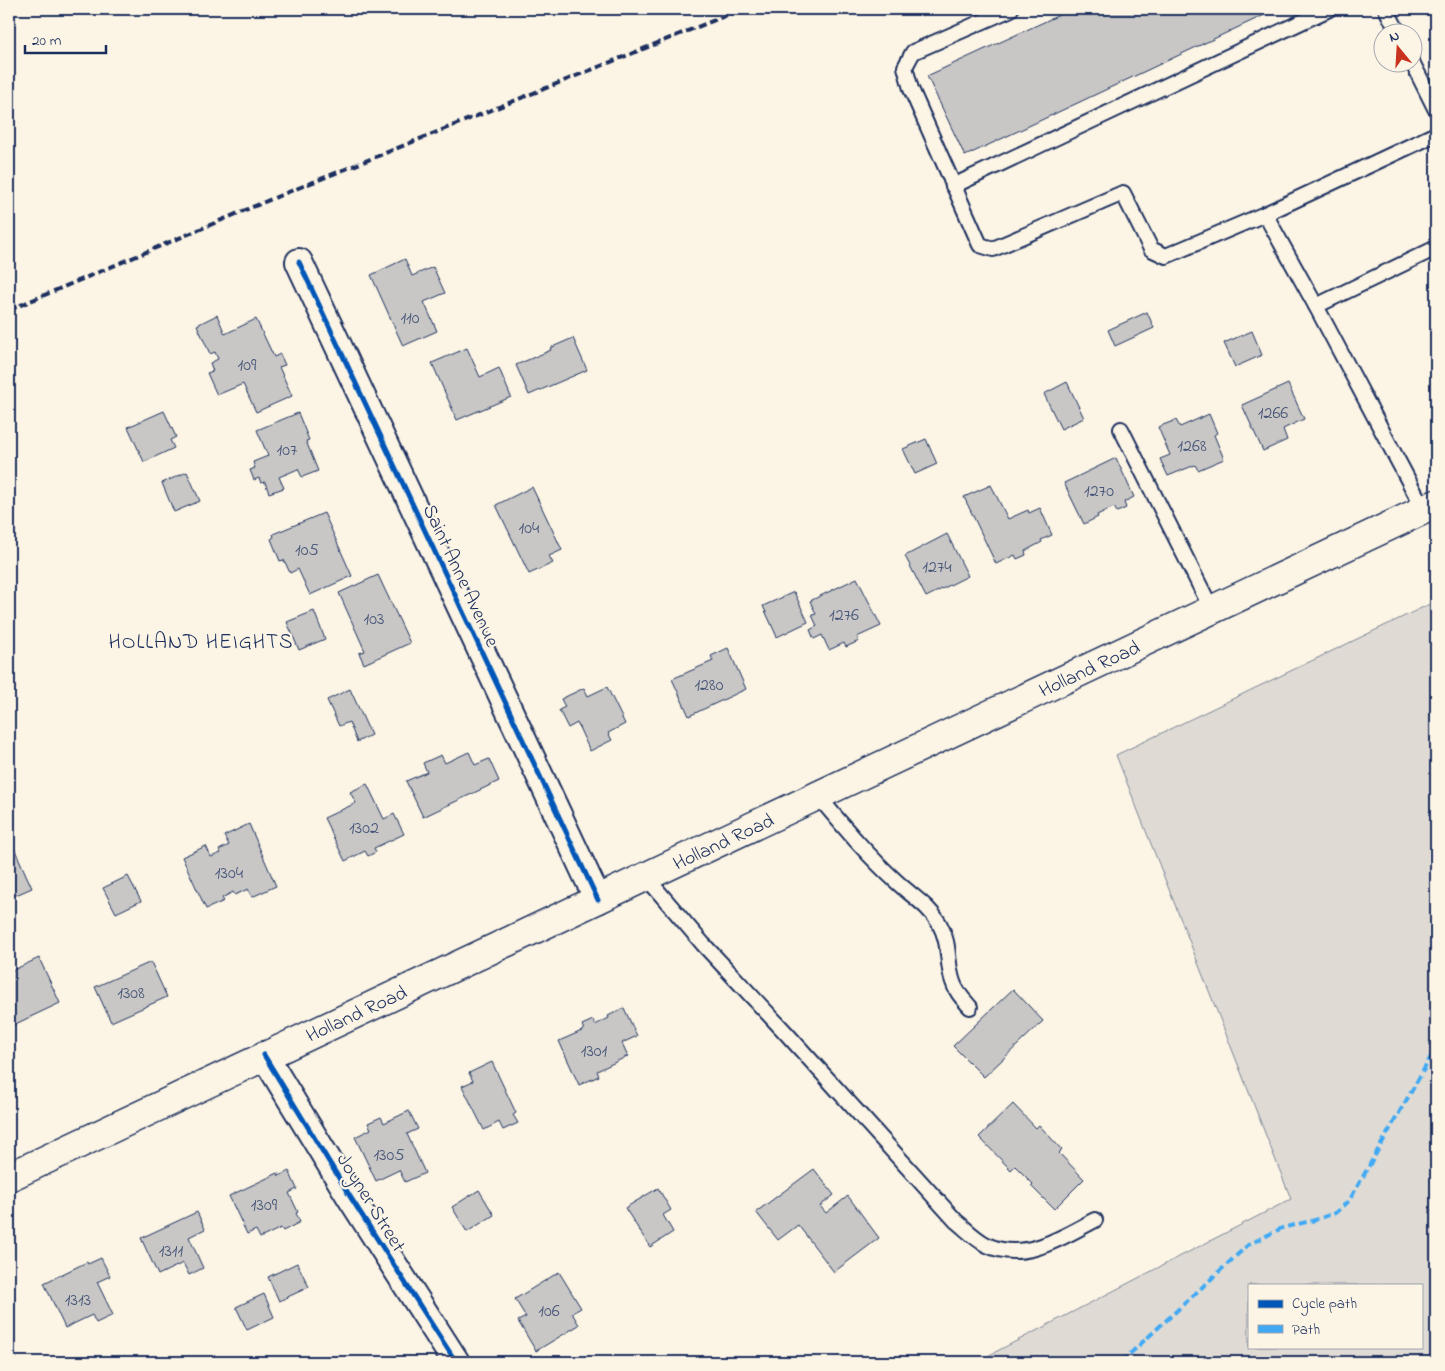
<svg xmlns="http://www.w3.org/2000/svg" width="1445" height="1371" font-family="'Indie Flower',sans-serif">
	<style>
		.green { fill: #dfdbd4; stroke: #7d8599; fill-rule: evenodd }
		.building { fill: #c8c7c6; stroke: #1b2f5e }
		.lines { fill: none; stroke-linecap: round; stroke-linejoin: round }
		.service-casing { stroke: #1b2f5e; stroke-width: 18 }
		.minor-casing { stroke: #1b2f5e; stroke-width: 30 }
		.primary-casing { stroke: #1b2f5e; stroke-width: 31 }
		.service { stroke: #fcf5e5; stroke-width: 14 }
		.minor { stroke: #fcf5e5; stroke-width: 26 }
		.primary { stroke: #fcf5e5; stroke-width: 28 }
		.rail { stroke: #1b2f5e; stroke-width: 4; stroke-dasharray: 8 4; stroke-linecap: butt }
		.quiet { stroke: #3fa9f5; stroke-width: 4; stroke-dasharray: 8 4; stroke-linecap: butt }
		.cycleway-casing { stroke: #fcf5e5; stroke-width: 8 }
		.cycleway { stroke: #0057b8; stroke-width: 5 }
		.labels { text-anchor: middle; stroke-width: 4.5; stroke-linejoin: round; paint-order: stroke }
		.number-label { font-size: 18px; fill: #465578 }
		.street-label { font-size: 20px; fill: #1b2f5e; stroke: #fcf5e5 }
		.neighbourhood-label { font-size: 21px; letter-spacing: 1px; fill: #1b2f5e; stroke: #fcf5e5 }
	</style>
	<rect width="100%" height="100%" fill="#fcf5e5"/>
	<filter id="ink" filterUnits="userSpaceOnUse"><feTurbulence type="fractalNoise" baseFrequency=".02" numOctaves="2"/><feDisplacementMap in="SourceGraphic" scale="10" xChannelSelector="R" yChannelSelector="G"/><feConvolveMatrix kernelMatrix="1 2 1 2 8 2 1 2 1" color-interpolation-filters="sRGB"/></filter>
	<g filter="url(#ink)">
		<path class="green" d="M1436 601V1362H976L1291 1199 1116 755ZM1249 1285H1421V1347H1249Z"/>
		<g class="building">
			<path d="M1072 9H1277L965 156 927 76Z"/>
			<path d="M405 259 412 276 433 267 445 293 424 302 437 331 403 346 371 275Z"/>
			<path d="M1147 312 1154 328 1115 346 1108 330Z"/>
			<path d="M217 315 225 334 256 319 274 357 280 354 285 365 279 367 292 396 256 412 243 384 217 395 207 373 213 371 210 363 218 359 215 352 210 354 197 325Z"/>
			<path d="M1252 331 1262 355 1235 367 1224 343Z"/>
			<path d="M573 338 587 370 529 395 516 365 551 350 550 348Z"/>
			<path d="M467 348 480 377 499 368 511 397 457 420 432 363Z"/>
			<path d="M1067 382 1084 418 1061 429 1044 394Z"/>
			<path d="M1288 384 1304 419 1283 429 1287 440 1263 451 1242 405Z"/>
			<path d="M164 411 176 437 170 440 174 448 144 462 128 427Z"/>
			<path d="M298 413 309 440 306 441 318 471 302 477 298 469 279 477 284 488 269 493 265 482 261 483 259 478 254 480 250 470 255 468 253 462 268 456 257 430Z"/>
			<path d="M1209 414 1217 433 1214 435 1224 459 1198 470 1195 465 1168 476 1160 459 1170 455 1158 427 1176 420 1180 427Z"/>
			<path d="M926 439 937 464 915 474 903 449Z"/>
			<path d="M1116 458 1134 497 1124 502 1126 508 1117 512 1114 507 1097 515 1098 517 1084 524 1064 483Z"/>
			<path d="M187 472 200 501 174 512 162 483Z"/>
			<path d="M991 485 1008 519 1028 510 1029 513 1040 508 1052 535 1041 540 1042 542 1025 551 1026 555 1017 559 1015 555 996 564 964 497Z"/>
			<path d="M532 487 562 550 549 556 553 563 529 574 496 505Z"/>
			<path d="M324 513 352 576 310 595 298 569 290 573 284 560 280 561 271 539 274 537 273 534Z"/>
			<path d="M947 534 968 576 926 597 905 556Z"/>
			<path d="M378 575 410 643 364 664 359 653 365 651 339 593Z"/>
			<path d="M857 578 881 626 857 637 859 641 846 647 844 643 829 650 822 635 814 639 810 630 817 626 812 615 816 614 810 601Z"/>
			<path d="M794 592 808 622 777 637 763 606Z"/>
			<path d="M314 611 325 639 299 650 287 622Z"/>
			<path d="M728 648 746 689 689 716 672 679 713 661 711 656Z"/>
			<path d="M607 687 625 724 608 733 612 740 590 751 577 723 568 728 559 710 565 707 561 699 584 688 588 696Z"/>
			<path d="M350 689 371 735 357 742 349 722 339 726 327 700Z"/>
			<path d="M469 752 475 765 489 759 499 781 423 817 406 781 427 772 423 763 441 755 445 763Z"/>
			<path d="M367 784 384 819 394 814 404 834 374 848 376 852 368 856 365 851 345 861 324 818 356 803 350 792Z"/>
			<path d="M249 824 276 886 252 897 248 889 235 895 233 892 222 898 224 901 206 909 182 857 206 846 211 857 221 853 219 850 229 845 224 836Z"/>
			<path d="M14 848 32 888 9 898V850Z"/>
			<path d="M128 876 141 901 116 913 103 888Z"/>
			<path d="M39 958 60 1003 9 1027V972Z"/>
			<path d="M151 962 167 997 111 1022 95 987Z"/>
			<path d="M1013 989 1043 1021 984 1077 953 1046Z"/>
			<path d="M624 1008 637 1036 622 1043 628 1056 597 1071 599 1076 579 1085 559 1041 584 1030 582 1025 593 1020 595 1025 609 1018 608 1016Z"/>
			<path d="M492 1062 516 1113 513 1115 518 1123 503 1130 499 1122 484 1130 462 1086 473 1081 469 1073Z"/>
			<path d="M1013 1104 1036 1128 1039 1125 1062 1150 1059 1153 1084 1179 1054 1209 1031 1186 1033 1184 1015 1166 1011 1170 979 1137Z"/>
			<path d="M409 1111 418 1129 407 1134 425 1173 405 1182 399 1170 376 1181 355 1137 371 1129 368 1123 381 1117 384 1123Z"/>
			<path d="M814 1169 834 1195 820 1206 826 1213 848 1196 879 1238 834 1272 798 1225 778 1240 756 1212Z"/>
			<path d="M289 1171 297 1189 289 1193 298 1212 296 1213 300 1222 283 1231 281 1228 260 1238 256 1230 247 1234 229 1196 278 1173 279 1176Z"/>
			<path d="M658 1188 671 1210 663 1215 673 1232 650 1247 625 1208Z"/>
			<path d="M479 1190 494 1215 467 1232 452 1207Z"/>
			<path d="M197 1212 205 1229 189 1237 203 1268 189 1275 183 1263 158 1275 141 1238Z"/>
			<path d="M101 1258 110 1276 97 1282 113 1315 96 1323 92 1315 65 1328 44 1283 87 1262 88 1264Z"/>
			<path d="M297 1263 309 1287 279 1301 268 1277Z"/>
			<path d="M559 1272 581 1308 572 1313 579 1325 536 1351 518 1321 526 1317 515 1299Z"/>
			<path d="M264 1294 274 1317 247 1330 236 1307Z"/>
			<path d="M9 1344 17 1362H9Z"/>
			<path d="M125 1356 128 1362H111Z"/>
		</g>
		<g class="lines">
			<g class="service-casing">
				<g id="service">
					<path d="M1011 9 913 52 905 67 911 89 980 245 993 249 1123 193 1151 249 1166 256 1265 214 1436 134"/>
					<path d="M1386 9 1398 32"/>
					<path d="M1412 62 1436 110"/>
					<path d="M953 186 1329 9"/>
					<path d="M1265 214 1316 306 1424 510"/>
					<path d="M1316 306 1436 248"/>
					<path d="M1121 429 1212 610"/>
					<path d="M818 796C843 826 869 857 898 883 912 896 929 906 939 923 951 944 946 963 953 982 956 992 963 999 970 1007"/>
					<path d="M646 877 703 944 786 1033 956 1221C966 1229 975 1239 987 1245 1024 1263 1063 1237 1095 1220"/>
				</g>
			</g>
			<g class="minor-casing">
				<g id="minor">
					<path d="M299 262 598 900"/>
					<path d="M264 1055 351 1198 456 1362"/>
				</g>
			</g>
			<g class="primary-casing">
				<path id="primary" d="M9 1177 1436 504"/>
			</g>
			<use href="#service" class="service"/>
			<use href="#minor" class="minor"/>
			<use href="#primary" class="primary"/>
			<path class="rail" d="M9 310 281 195 742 9"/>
			<path class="quiet" d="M1121 1362 1248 1245 1282 1228 1315 1220 1335 1213 1349 1201 1436 1048"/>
			<g class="cycleway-casing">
				<g id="cycleway">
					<path d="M299 262 598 900"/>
					<path d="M264 1055 351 1198 456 1362"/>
				</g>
			</g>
			<use href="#cycleway" class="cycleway"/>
		</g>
	</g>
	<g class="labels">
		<g class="number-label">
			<text x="410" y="323">110</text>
			<text x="247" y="370">109</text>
			<text x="1273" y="418">1266</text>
			<text x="1192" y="451">1268</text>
			<text x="287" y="455">107</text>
			<text x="1099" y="496">1270</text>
			<text x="529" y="533">104</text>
			<text x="307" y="555">105</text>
			<text x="937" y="572">1274</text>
			<text x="844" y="620">1276</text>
			<text x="374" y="624">103</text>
			<text x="709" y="690">1280</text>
			<text x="364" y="833">1302</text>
			<text x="229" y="878">1304</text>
			<text x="131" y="998">1308</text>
			<text x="594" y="1056">1301</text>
			<text x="389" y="1160">1305</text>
			<text x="264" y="1210">1309</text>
			<text x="171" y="1256">1311</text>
			<text x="78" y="1305">1313</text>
			<text x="549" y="1316">106</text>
		</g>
		<g class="street-label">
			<text transform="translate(462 575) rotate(65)" y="7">Saint Anne Avenue</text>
			<text transform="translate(1089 668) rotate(-25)" y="7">Holland Road</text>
			<text transform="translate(723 841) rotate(-25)" y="7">Holland Road</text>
			<text transform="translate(356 1013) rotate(-25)" y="7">Holland Road</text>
			<text transform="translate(372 1202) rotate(58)" y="7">Joyner Street</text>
		</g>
		<g class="neighbourhood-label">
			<text x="201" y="648">HOLLAND HEIGHTS</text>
		</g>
	</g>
	<rect width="1445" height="1371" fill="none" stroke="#fcf5e5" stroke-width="30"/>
	<rect x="15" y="15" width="1415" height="1341" fill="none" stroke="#1b2f5e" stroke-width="2" filter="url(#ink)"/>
	<rect x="1248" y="1284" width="175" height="65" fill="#fcf5e5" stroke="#a2a6af"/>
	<rect x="1258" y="1300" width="25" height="8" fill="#0057b8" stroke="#a2a6af"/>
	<text x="1292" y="1308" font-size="15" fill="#1b2f5e">Cycle path</text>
	<rect x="1258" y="1325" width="25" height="8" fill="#3fa9f5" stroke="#a2a6af"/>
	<text x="1292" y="1334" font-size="15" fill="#1b2f5e">Path</text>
	<g transform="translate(1398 48) rotate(342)"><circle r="24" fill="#fcf5e5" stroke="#a2a6af"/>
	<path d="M0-4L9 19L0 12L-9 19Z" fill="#c8321e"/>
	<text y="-8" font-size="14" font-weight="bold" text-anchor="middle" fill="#1b2f5e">N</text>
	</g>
	<path d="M25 45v8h81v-8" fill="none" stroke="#1b2f5e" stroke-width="2.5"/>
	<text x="32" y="45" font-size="15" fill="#1b2f5e" stroke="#fcf5e5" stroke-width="4" paint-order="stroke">20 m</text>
</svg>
